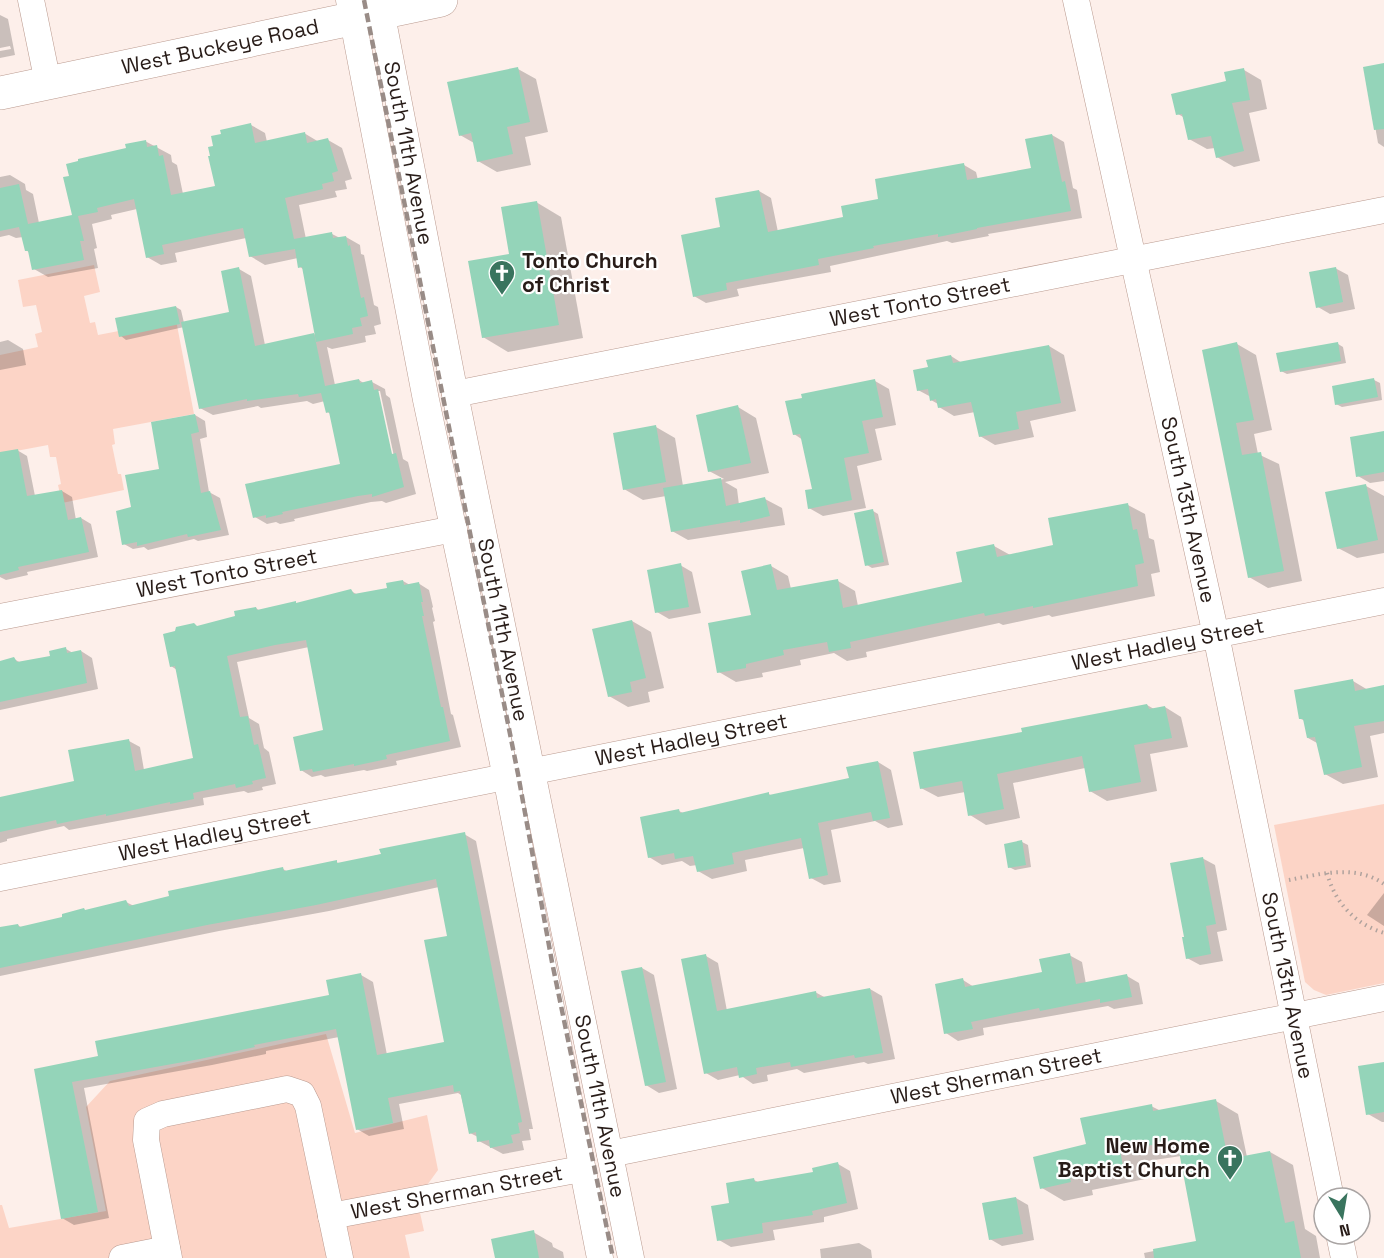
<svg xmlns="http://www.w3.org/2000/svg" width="1384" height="1258" font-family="'Space Grotesk',sans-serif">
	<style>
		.green { fill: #fcd4c6 }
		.shadow { fill: #0003; fill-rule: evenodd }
		.building { fill: #94d4b9 }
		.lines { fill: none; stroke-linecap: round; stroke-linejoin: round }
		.minor-casing { stroke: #ba9a8f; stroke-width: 27 }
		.secondary-casing { stroke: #ba9a8f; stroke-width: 34 }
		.path { stroke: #afa29d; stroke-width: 4; stroke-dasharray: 1.5 4.5; stroke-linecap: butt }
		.minor { stroke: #fff; stroke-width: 26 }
		.secondary { stroke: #fff; stroke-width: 33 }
		.rail { stroke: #998c87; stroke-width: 4.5; stroke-dasharray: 9 4.5; stroke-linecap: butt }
		.labels { text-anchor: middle; stroke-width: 4.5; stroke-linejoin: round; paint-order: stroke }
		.street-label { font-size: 21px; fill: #281c18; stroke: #fff }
		.poi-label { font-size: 21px; font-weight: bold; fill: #281c18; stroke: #fff; text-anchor: start }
	</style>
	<rect width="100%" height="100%" fill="#fdefea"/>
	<g class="green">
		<path d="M94 265 100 292 84 296 90 323 95 322 98 335 176 320 194 414 113 429 115 444 112 445 118 474H121L124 490 62 503 58 485 61 484 56 457H50L48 445 0 454V355L38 347 35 334 42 332 36 305 23 307 18 280Z"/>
		<path d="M1384 804V983L1326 995 1314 990 1305 982 1274 825Z"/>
		<path d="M326 1034 355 1133 427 1115 438 1170 417 1199 424 1231 405 1235 410 1258H0V1205H2L9 1228 106 1211 86 1107 110 1081Z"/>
	</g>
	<g class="shadow">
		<path d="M0 15 8 19 15 55 0 58V51L11 49 10 46 0 48Z"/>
		<path d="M1384 65V147L1378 143 1365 68Z"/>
		<path d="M518 69 536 79 548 132 525 137 531 165 497 172 478 161 474 143 460 135Z"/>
		<path d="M1244 70 1261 80 1267 109 1249 113 1260 161 1234 167 1217 157 1215 148 1207 149 1189 139 1185 118 1178 114Z"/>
		<path d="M251 125 265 133 267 142 304 133 319 142 328 140 342 148 352 179 345 181 347 189 335 191 337 197 299 205 306 239 332 234 340 238 346 237 360 245 361 254 364 255 374 305 378 307 381 324 374 326 376 334 365 336 366 342 332 349 327 347 335 385 359 380 365 384 372 382 385 389 386 395 390 398 403 459 408 462 416 494 386 503 382 501 371 502 294 519 295 521 280 524 276 522 267 524 255 517 342 465 331 414 327 412 325 401 313 404 307 401 261 408 258 406 213 415 200 408 184 327 126 340 121 336 176 307 181 310 184 323 231 313 239 269 251 276 265 345 314 334 317 336 303 269 300 267 298 258 265 265 250 256 246 238 175 253 177 262 161 265 147 257 137 209 111 215 112 219 92 224 97 248 94 249 98 268 48 277 34 269 30 253 26 250 23 237 16 238 9 235 0 237V177L10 175 25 184 26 190 33 194 39 223 74 216 128 149 145 141 171 155 172 162 177 165 183 194 216 187ZM377 391H380L395 461H392Z"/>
		<path d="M1052 135 1064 142 1073 188 1077 190 1082 218 988 234 989 236 952 243 947 241 830 266 831 272 737 289 739 296 706 303 694 296 722 228 759 191 771 198 778 232 845 219 880 200 964 165 976 172 978 180 1032 169Z"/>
		<path d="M536 202 561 217 583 338 508 352 483 337 511 255Z"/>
		<path d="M1335 268 1348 275 1355 309 1330 314 1318 307Z"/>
		<path d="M8 340 23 349 26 365 0 370V342Z"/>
		<path d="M1237 344 1256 355 1272 430 1254 434 1258 454 1279 464 1302 581 1268 588 1249 577 1204 351Z"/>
		<path d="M1338 344 1343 347 1346 363 1287 374 1281 371Z"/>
		<path d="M1049 346 1064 355 1076 411 1030 421 1034 437 995 445 980 436 975 412 954 416 939 407 938 404 931 400V397L918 390 929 368 951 356 962 363Z"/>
		<path d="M1374 380 1380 383 1382 400 1342 407 1336 404Z"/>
		<path d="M875 381 889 389 896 425 875 429 882 460 857 466 866 508 823 516 809 508 814 490 803 440 794 434Z"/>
		<path d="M738 407 756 418 769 473 725 482 737 489 739 505 765 499 782 508 785 525 688 540 672 531 666 496 643 500 624 489 656 427 675 438 683 486 724 479 709 471Z"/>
		<path d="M195 415 205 421 207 437 200 439 209 492 220 498 229 535 198 541 194 539 148 550 144 547 133 549 124 544 133 508 161 470Z"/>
		<path d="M1384 432V481L1370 483 1358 476Z"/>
		<path d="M17 450 27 456 35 496 62 491 72 497 76 520 81 518 91 524 98 557 27 572 28 575 6 580 0 577V453Z"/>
		<path d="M1366 486 1384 496V553L1357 558 1338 548Z"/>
		<path d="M1128 505 1145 514 1149 538 1154 540 1160 572 1151 574 1155 596 1052 617 1049 615 1003 625 999 623 866 652 867 657 847 661 834 653 800 660 801 665 762 673 763 677 736 682 719 672 753 617 771 566 788 576 791 589 838 581 855 591 858 606 964 583 994 546 1012 556 1055 546Z"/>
		<path d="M873 511 878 514 889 565 872 568 867 565Z"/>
		<path d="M680 565 692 572 701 613 669 619 657 612Z"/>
		<path d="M403 581 410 585 418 583 429 590 433 607 432 608 435 621 433 622 451 714 453 715 461 747 396 761 397 765 367 771 364 770 325 777 321 775 312 777 301 770 325 732 309 647 237 662 249 718 259 724 264 748 269 752 276 784 262 787 263 790 248 793 244 791 203 798 204 805 69 830 64 826 7 839V841L0 843V798L75 782 129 741 140 747 144 770 195 760 177 670 171 666 198 627 236 617 256 608 260 611 297 604 351 591 358 595 389 589Z"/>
		<path d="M632 621 651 632 664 688 648 692 650 702 628 707 609 696Z"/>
		<path d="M66 649 73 653 81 651 92 658 98 689 0 710V662L14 659 21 663 52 657Z"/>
		<path d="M1353 681 1368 690 1384 687V733L1370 736 1378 777 1343 784 1325 774 1317 743 1308 738 1305 721 1301 719Z"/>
		<path d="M1147 705 1154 709 1165 707 1181 717 1188 747 1150 754 1157 791 1107 801 1090 791 1085 768 1013 783 1020 818 986 825 970 815 965 792 938 797 921 788 1023 733Z"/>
		<path d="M878 762 891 770 903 825 888 828 875 821 831 830 841 882 824 885 811 878 804 848 745 860 747 871 712 879 698 871 697 865 690 866 682 861 662 865 649 857 679 811 683 813 769 794 772 796 851 780Z"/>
		<path d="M464 834 476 841 533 1129H529L531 1140 522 1141 524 1150 503 1154 479 1141 478 1137 470 1133 461 1095 458 1093 399 1104 404 1129 369 1136 357 1129 339 1037 266 1051V1054L212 1065 84 1088 109 1218 74 1225 62 1218 35 1070 100 1057 330 996 361 975 373 982 387 1055 446 1044 448 937 439 887 329 911 219 931 0 976V931L18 925 22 928 126 902 134 906 283 869 288 872 336 862 341 864Z"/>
		<path d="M1022 842 1028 845 1031 867 1015 870 1009 867Z"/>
		<path d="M1202 858 1215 865 1227 930 1217 932 1223 961 1200 965 1187 958 1186 938Z"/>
		<path d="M1384 893V926L1367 915Z"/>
		<path d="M1069 955 1082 962 1086 984 1127 976 1139 983 1143 1004 1114 1009 1108 1006 983 1028 984 1035 958 1041 946 1033 963 980 974 987 1043 973Z"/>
		<path d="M706 956 718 963 727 1011 815 992 826 998 870 989 882 996 895 1059 868 1064 864 1062 804 1073 797 1069 767 1075 768 1081 753 1084 740 1075 718 1080 706 1073Z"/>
		<path d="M642 968 654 975 677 1089 659 1093 646 1085Z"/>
		<path d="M1384 1063V1122H1382L1368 1114Z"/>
		<path d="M1216 1101 1238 1114 1247 1157 1270 1152 1293 1165 1305 1229 1316 1236 1320 1258H1145L1144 1253 1198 1242 1181 1156 1141 1162 1145 1179 1092 1190 1093 1195 1064 1201 1042 1188 1088 1145 1151 1106 1161 1111Z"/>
		<path d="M838 1164 850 1171 858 1209 824 1217V1222L773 1230 775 1240 731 1247 719 1240 731 1205 754 1180 758 1182 815 1173Z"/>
		<path d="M1016 1198 1028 1205 1034 1240 1002 1246 990 1239Z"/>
		<path d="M533 1232 552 1243 553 1247 563 1252 564 1258H496Z"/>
		<path d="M859 1243 871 1250 872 1258H821L820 1249Z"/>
	</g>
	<g class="building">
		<path d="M1384 63V129L1374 130 1363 67Z"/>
		<path d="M518 67 530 122 507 127 513 154 477 162 471 133 459 136 447 82Z"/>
		<path d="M1244 68 1250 100 1232 103 1244 151 1216 158 1211 136 1188 140 1182 114 1176 115 1171 94 1226 81 1224 72Z"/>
		<path d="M251 123 255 143 305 132 307 143 328 138 338 171 332 173 334 181 322 184 323 189 285 198 294 239 332 232 333 238 346 236 348 246 350 245 361 298 364 297 368 316 360 318 362 326 352 328 353 334 316 342 302 267 298 268 295 249 249 257 243 228 162 245 164 254 146 258 134 199 97 208 98 212 78 216 84 241H80L84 260 32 270 28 251H25L19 227 0 231V188L19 184 28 224 72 215 63 177 69 176 66 164 78 161V159L126 148 125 144 146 140 147 147 157 145 159 156 163 155 171 195 215 186 208 156H210L208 147 213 146 211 136 221 134 220 130Z"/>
		<path d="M1052 134 1062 182 1065 181 1071 211 977 228V229L938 237V234L873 246 874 248 818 259 819 265 726 283 727 290 693 297 681 235 720 227 715 198 759 190 768 232 843 217 841 206 878 199 875 179 964 163 967 180 1031 168 1025 139Z"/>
		<path d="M537 201 559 325 482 338 468 261 509 254 501 207Z"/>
		<path d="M239 267 255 346 314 333 325 386 359 379 360 383 372 380 374 390 378 389 392 454 396 453 404 487 372 497V494L358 496 282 512 283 514 266 518V515L253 518 245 484 340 464 329 412 326 413 321 393 299 397 298 394 247 401V399L199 409 181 322 229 312 221 271Z"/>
		<path d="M1336 267 1343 302 1316 308 1309 272Z"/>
		<path d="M176 306 180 324 119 337 115 318Z"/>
		<path d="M1237 342 1254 420 1236 423 1242 455 1261 452 1284 571 1248 578 1202 350Z"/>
		<path d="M1338 342 1341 361 1280 372 1276 353Z"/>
		<path d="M1049 345 1061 403 1016 412 1019 429 979 437 971 402 938 408 936 399 930 401 928 389 917 391 913 370 928 367 926 360 951 355 953 363Z"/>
		<path d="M1374 378 1378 397 1335 405 1332 386Z"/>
		<path d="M875 379 883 417 862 421 869 453 844 458 852 500 808 509 805 490 812 489 800 434 793 435 785 401 802 398 801 394Z"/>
		<path d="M738 405 751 463 708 472 696 415Z"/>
		<path d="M195 414 199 432 191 434 201 493 210 491 221 530 188 537 187 534 137 546V542L122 545 116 511 131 507 125 475 159 469 151 422Z"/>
		<path d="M656 425 666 482 623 490 613 433Z"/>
		<path d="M1384 431V472L1356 477 1350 437Z"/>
		<path d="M18 449 27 496 62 490 68 520 81 517 89 552 18 567 19 570 0 575V452Z"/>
		<path d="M721 478 726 506 765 497 770 516 740 523V520L671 532 663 488Z"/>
		<path d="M1366 484 1378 540 1337 549 1325 492Z"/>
		<path d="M1128 503 1133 530 1137 529 1144 563 1135 565 1138 586 1033 608V606L985 616 984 613 850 642 851 648 829 652 827 642 783 650 784 655 746 664V668L717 673 708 623 751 615 741 571 771 564 777 590 838 579 843 608 962 582 956 552 994 544 997 557 1053 545 1048 518Z"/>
		<path d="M873 509 884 562 865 566 854 513Z"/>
		<path d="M681 563 689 607 655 613 647 570Z"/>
		<path d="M403 580 404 585 419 582 423 602H421L424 616H422L441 707H443L450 741 386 755 387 759 354 766V764L313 772 312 769 300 771 293 737 323 730 306 640 275 645 227 656 240 717 248 716 254 745 258 744 266 778 252 781 253 784 236 788 235 784 193 793 194 799 170 804V802L106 816V814L57 824 56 820 0 832V797L74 781 68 750 129 739 135 771 193 758 175 666 170 667 163 634 175 631 176 627 194 623 197 626 235 616 234 611 256 607 257 610 296 601V603L351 589 354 594 387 588 386 583Z"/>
		<path d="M632 620 646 678 630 682 632 692 608 697 592 629Z"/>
		<path d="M66 647 67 653 81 650 87 683 0 702V661L14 657 17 662 50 656 49 651Z"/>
		<path d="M1353 679 1355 691 1384 685V721L1354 726 1362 767 1324 775 1315 737 1307 738 1303 719H1299L1294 690Z"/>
		<path d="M1147 704 1149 709 1165 706 1172 738 1134 745 1141 782 1089 792 1082 756 997 774 1004 809 968 816 962 781 920 789 913 752 1022 732 1021 728Z"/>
		<path d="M878 761 890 818 873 821 871 812 818 823 828 875 809 879 801 838 732 853 734 864 697 872 693 856 675 859 674 853 648 858 640 817 679 809 680 813 769 792V795L849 778 846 767Z"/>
		<path d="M465 832 522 1122 518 1123 520 1133 511 1135 513 1143 490 1148 489 1140 477 1142 476 1132 469 1134 460 1091 454 1092 453 1085 388 1098 393 1123 356 1130 336 1029 254 1045 255 1047 200 1059 72 1082 98 1212 61 1219 34 1069 98 1056 95 1041 329 995 326 980 361 973 377 1055 444 1042 424 940 447 936 436 879 316 905 207 925 0 968V927L18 924 19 927 62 917V914L84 908 85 910 126 900 129 906 169 896 168 891 283 867 284 871 337 860V863L381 854 379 849Z"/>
		<path d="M1022 840 1026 865 1008 868 1004 844Z"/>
		<path d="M1203 857 1216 924 1206 926 1211 954 1186 959 1182 937H1184L1170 863Z"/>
		<path d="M1070 953 1076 984 1127 974 1132 997 1100 1003V999L1040 1011 1039 1008 971 1022 973 1029 944 1034 935 984 963 978 965 987 1032 974 1042 972 1039 959Z"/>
		<path d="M706 954 717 1011 816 991 817 998 870 988 883 1053 855 1058 854 1055 791 1067 790 1062 756 1068 757 1074 739 1078 737 1067 704 1074 681 959Z"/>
		<path d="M642 967 666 1082 645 1086 621 971Z"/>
		<path d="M1384 1062V1112L1366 1115 1358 1066Z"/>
		<path d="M1216 1099 1228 1159 1270 1151 1285 1223 1294 1221 1301 1258H1154L1153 1249 1196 1241 1177 1141 1120 1150 1123 1166 1070 1178 1071 1182 1040 1189 1033 1157 1086 1144 1080 1118 1152 1104 1153 1111Z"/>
		<path d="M838 1162 847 1203 812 1211 813 1215 762 1223 763 1233 717 1241 711 1206 729 1203 726 1183 754 1178 755 1182 813 1172 812 1168Z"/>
		<path d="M1016 1197 1023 1234 989 1240 982 1203Z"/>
		<path d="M534 1230 539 1258H495L491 1239Z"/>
	</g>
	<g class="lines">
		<g class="minor-casing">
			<g id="minor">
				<path d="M31 0 48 83"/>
				<path d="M349 0 426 400 506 777 600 1258"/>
				<path id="s1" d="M379 0 455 394 631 1258"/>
				<path id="s2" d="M1076 0 1216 635 1331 1198"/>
				<path id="s3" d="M455 394 1384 210"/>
				<path id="s4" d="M0 617 454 529"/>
				<path id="s5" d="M0 878 1384 601"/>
				<path id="s6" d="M610 1154 1384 998"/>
				<path id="s7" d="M331 1216 581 1169"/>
				<path d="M1339 1234 1344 1258"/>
				<path d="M122 1258 167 1249"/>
				<path d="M169 1258 146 1140 147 1121 163 1114 287 1089 302 1094 308 1106 340 1258"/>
			</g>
		</g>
		<g class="secondary-casing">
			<g id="secondary">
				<path id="s8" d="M0 93 441 0"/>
			</g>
		</g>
		<g class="path">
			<path d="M1327 873C1335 903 1355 924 1384 933"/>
			<path d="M1289 880C1320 874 1356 864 1384 884"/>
		</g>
		<use href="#minor" class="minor"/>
		<use href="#secondary" class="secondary"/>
		<path class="rail" d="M364 0 518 774 552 962 613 1258"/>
	</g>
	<defs>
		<g id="church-pin" transform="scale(1.35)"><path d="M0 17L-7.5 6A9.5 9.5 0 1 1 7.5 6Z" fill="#39745e" stroke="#fff"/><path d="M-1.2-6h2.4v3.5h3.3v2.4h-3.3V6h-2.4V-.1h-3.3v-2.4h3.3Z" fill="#fff"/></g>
	</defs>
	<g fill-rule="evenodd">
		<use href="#church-pin" x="502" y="273"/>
		<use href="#church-pin" x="1230" y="1158"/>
	</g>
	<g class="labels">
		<g class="street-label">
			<text dy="7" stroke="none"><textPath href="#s8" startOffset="225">West Buckeye Road</textPath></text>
			<text dy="7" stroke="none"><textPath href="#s1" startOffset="156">South 11th Avenue</textPath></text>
			<text dy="7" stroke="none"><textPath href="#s3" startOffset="474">West Tonto Street</textPath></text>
			<text dy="7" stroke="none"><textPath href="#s2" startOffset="522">South 13th Avenue</textPath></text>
			<text dy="7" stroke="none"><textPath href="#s4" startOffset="231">West Tonto Street</textPath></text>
			<text dy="7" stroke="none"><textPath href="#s1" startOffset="642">South 11th Avenue</textPath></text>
			<text dy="7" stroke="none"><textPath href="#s5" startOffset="1191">West Hadley Street</textPath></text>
			<text dy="7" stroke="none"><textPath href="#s5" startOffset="705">West Hadley Street</textPath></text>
			<text dy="7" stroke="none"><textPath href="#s5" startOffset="219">West Hadley Street</textPath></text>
			<text dy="7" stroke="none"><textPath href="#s2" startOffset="1008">South 13th Avenue</textPath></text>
			<text dy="7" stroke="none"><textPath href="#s6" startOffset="394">West Sherman Street</textPath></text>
			<text dy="7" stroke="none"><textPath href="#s1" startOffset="1128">South 11th Avenue</textPath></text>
			<text dy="7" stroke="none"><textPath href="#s7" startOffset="128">West Sherman Street</textPath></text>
		</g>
		<g class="poi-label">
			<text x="522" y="268">Tonto Church<tspan x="522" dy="24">of Christ</tspan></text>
			<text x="1210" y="1153" text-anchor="end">New Home<tspan x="1210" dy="24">Baptist Church</tspan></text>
		</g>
	</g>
	<g transform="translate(1342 1216) rotate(169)"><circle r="28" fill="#ffffff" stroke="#a9a4a3" stroke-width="1.5"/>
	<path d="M0-4.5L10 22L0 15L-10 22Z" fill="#39745e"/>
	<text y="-9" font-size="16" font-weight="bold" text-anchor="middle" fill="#281c18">N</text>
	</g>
</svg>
